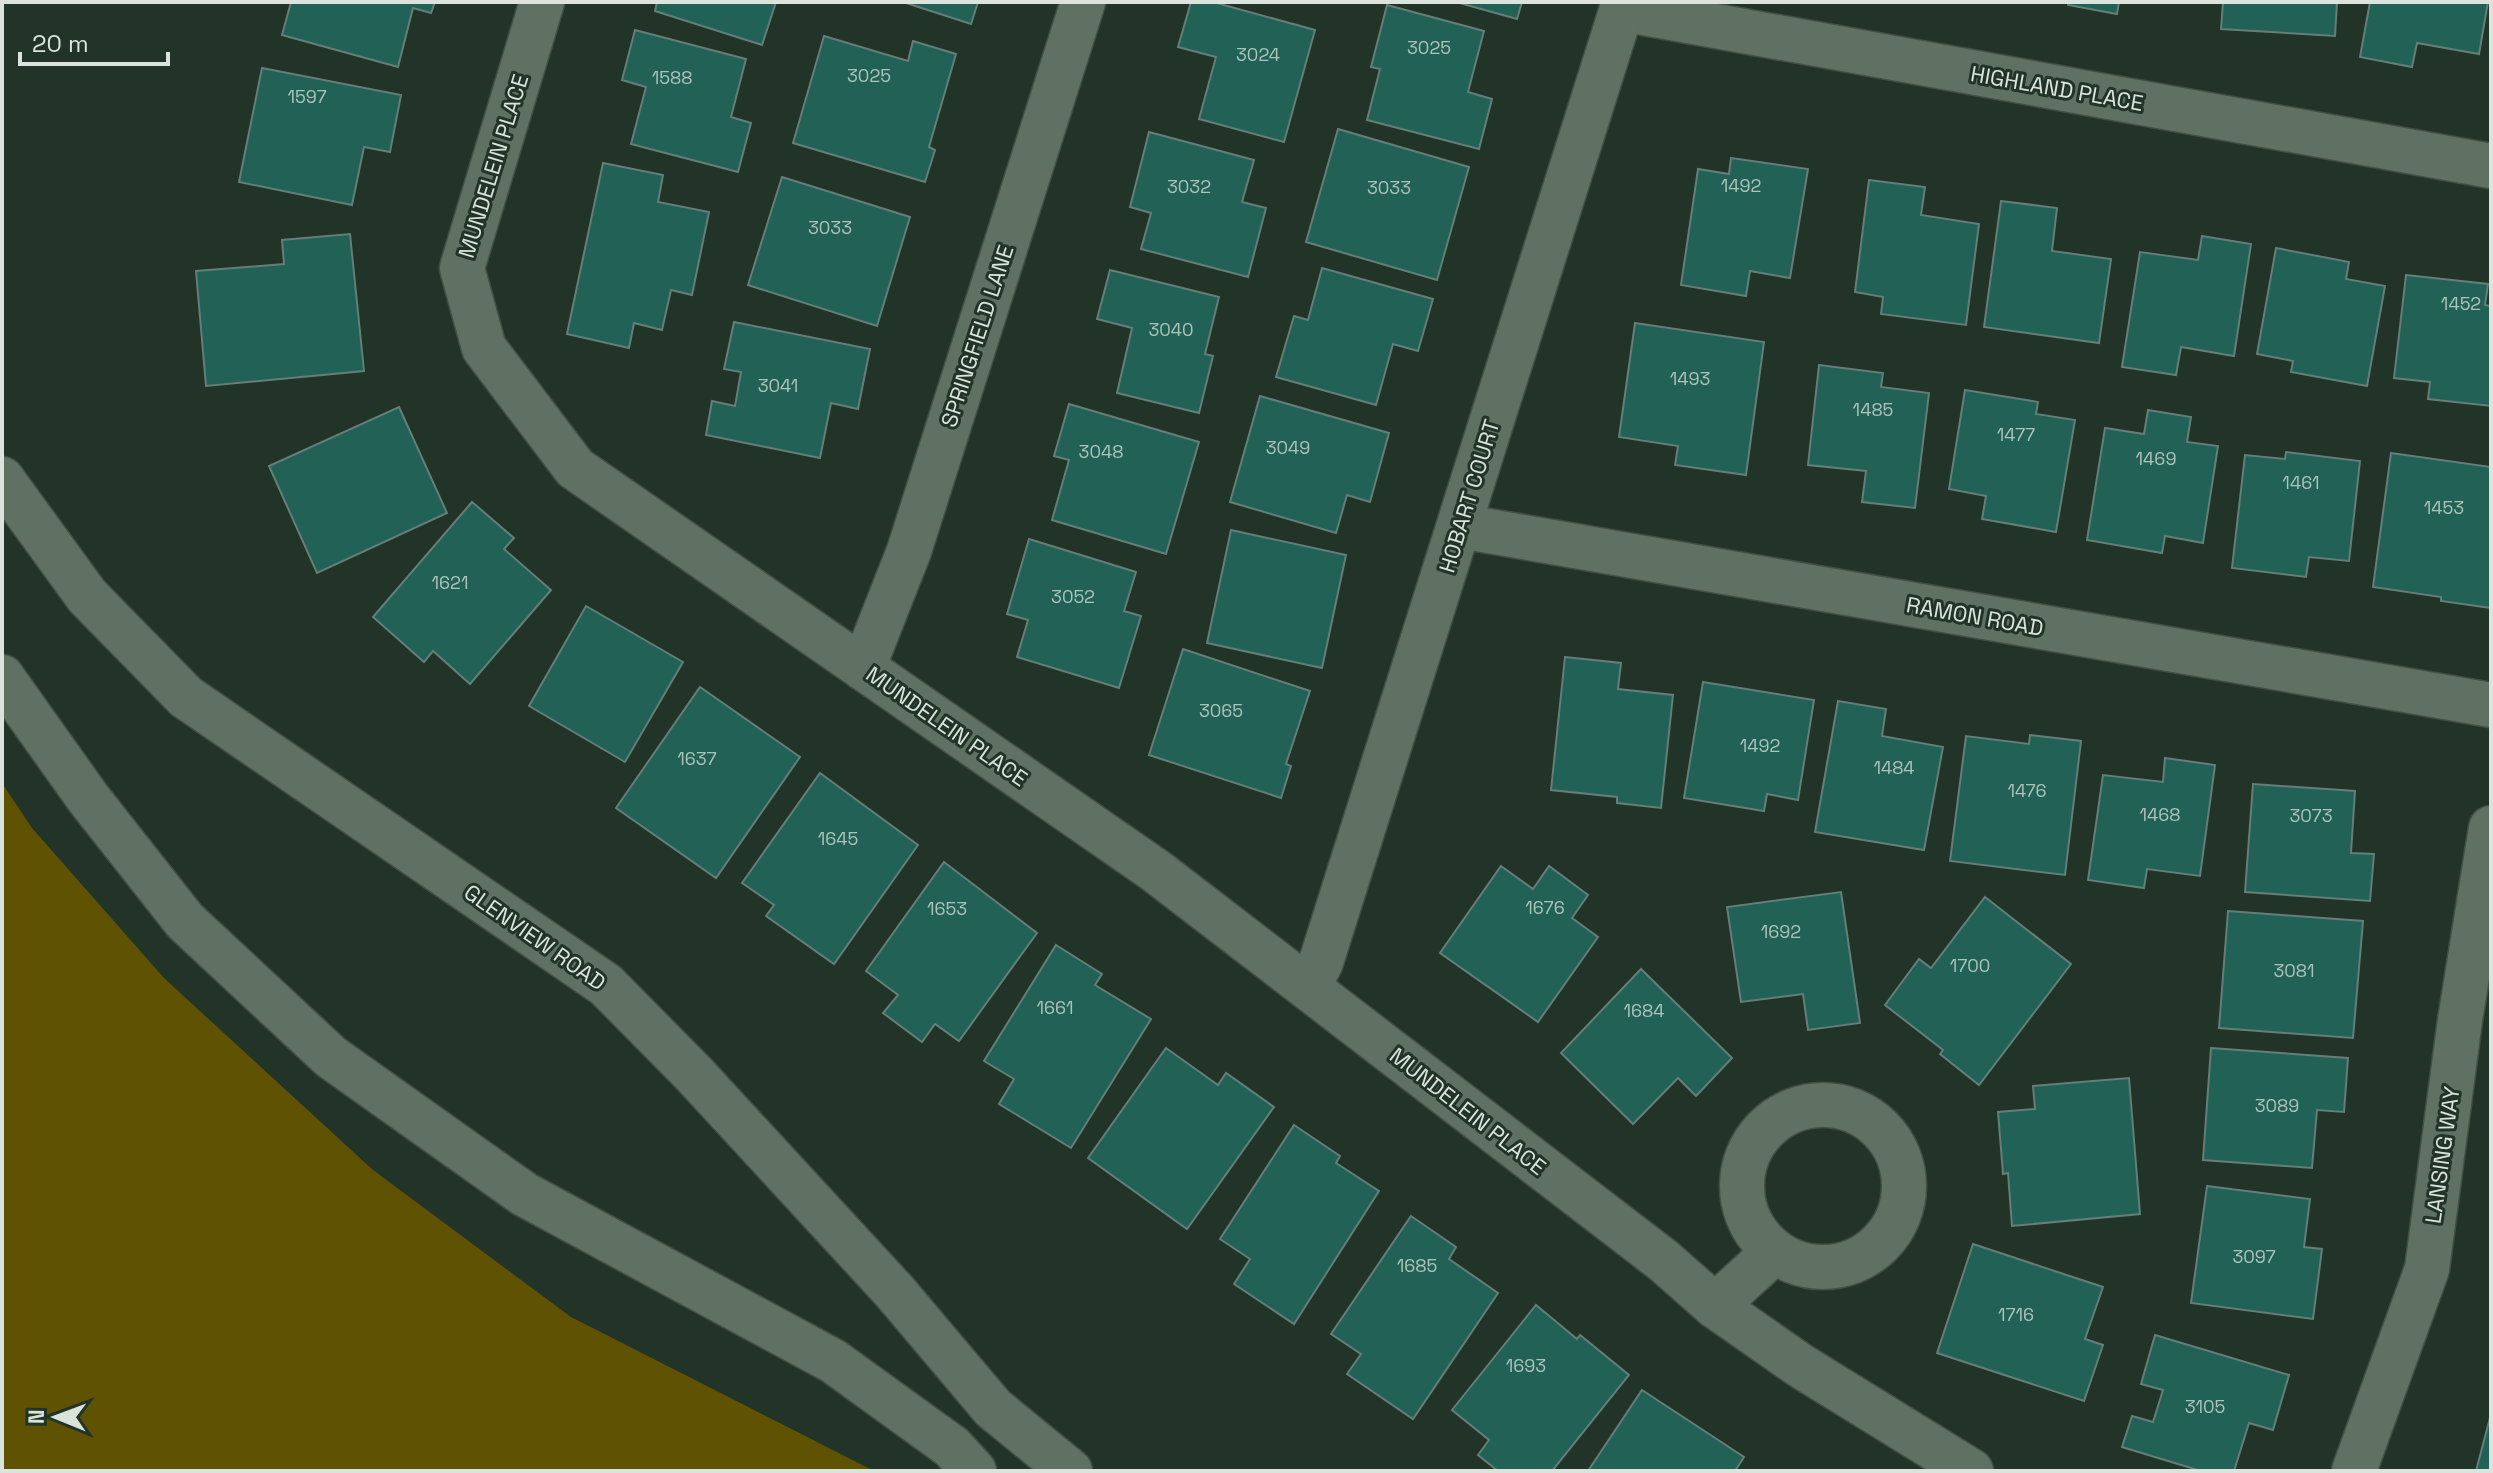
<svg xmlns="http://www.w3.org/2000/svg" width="2493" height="1473" font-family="'Space Grotesk',sans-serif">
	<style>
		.green { fill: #605203 }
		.building { fill: #216156; stroke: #647e78; stroke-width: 2 }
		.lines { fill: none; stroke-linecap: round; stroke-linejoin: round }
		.minor-casing { stroke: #414f44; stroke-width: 47 }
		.minor { stroke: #5e7162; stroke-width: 44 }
		.labels { text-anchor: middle; stroke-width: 6; stroke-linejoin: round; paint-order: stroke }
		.number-label { font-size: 18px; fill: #acc3ba }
		.street-label { font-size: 22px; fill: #dae4dc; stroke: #223327 }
	</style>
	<rect width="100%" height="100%" fill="#223327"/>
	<path class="green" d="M2 783 32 828 164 978 373 1170 571 1317 874 1471H2Z"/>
	<g class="building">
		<path d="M291 2H435L431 13 413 8 398 67 282 35Z"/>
		<path d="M657 2H776L762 45 655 11Z"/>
		<path d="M903 2H978L971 24Z"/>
		<path d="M1191 2H1213L1315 30 1284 142 1199 119 1216 57 1178 47Z"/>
		<path d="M1456 2H1522L1517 19Z"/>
		<path d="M2068 2H2119L2117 14 2068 5Z"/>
		<path d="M2223 2H2337L2335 36 2221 29Z"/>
		<path d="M2370 2H2488L2479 54 2417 43 2412 67 2360 57Z"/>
		<path d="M1387 5 1484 31 1468 92 1492 99 1479 149 1367 120 1380 69 1371 67Z"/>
		<path d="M635 30 746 59 731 117 751 123 738 172 631 144 646 87 622 80Z"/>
		<path d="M824 36 908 61 913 41 956 54 929 147 935 150 925 182 793 143Z"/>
		<path d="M262 68 401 95 390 152 364 147 352 205 239 182Z"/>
		<path d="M1338 129 1469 167 1437 280 1306 242Z"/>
		<path d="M1149 132 1254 160 1242 202 1266 208 1248 277 1141 249 1151 213 1130 207Z"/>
		<path d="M1731 158 1808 169 1790 278 1750 271 1746 296 1681 285 1698 169 1729 174Z"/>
		<path d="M603 163 663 175 658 202 709 212 692 295 671 290 662 330 634 323 629 348 567 334Z"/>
		<path d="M782 177 910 217 877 326 748 285Z"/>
		<path d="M1869 180 1925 187 1921 215 1979 224 1966 325 1881 314 1883 297 1855 292Z"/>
		<path d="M2001 201 2057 208 2052 251 2111 259 2099 343 1984 327Z"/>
		<path d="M350 234 364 371 206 386 196 271 284 264 282 240Z"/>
		<path d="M2202 236 2251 244 2234 356 2181 347 2176 375 2122 367 2140 252 2198 260Z"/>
		<path d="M2276 248 2349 262 2346 279 2385 286 2367 386 2291 372 2293 361 2257 354Z"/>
		<path d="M1322 268 1433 299 1418 351 1393 344 1376 405 1276 377 1294 316 1308 320Z"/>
		<path d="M1110 270 1219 297 1205 354 1213 356 1199 413 1117 393 1132 328 1097 319Z"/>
		<path d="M2406 275 2488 284 2485 305 2491 306V406L2428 399 2430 382 2394 378Z"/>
		<path d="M734 322 870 349 858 409 831 403 820 458 706 435 712 401 735 406 741 372 724 369Z"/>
		<path d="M1635 323 1764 342 1746 475 1675 465 1678 446 1619 437Z"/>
		<path d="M1819 365 1883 373 1881 387 1929 393 1915 508 1862 502 1866 471 1808 465Z"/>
		<path d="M1965 390 2038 402 2036 414 2075 420 2056 532 1982 519 1986 496 1949 489Z"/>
		<path d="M1260 396 1389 433 1370 502 1347 495 1336 533 1230 502Z"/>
		<path d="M1069 404 1199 442 1166 554 1052 520 1069 460 1054 456Z"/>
		<path d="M399 407 447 513 317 573 269 466Z"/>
		<path d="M2148 410 2191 417 2187 442 2218 446 2203 543 2165 536 2162 553 2087 540 2105 428 2144 434Z"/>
		<path d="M2286 452 2360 461 2349 561 2309 557 2306 577 2232 568 2245 455 2285 459Z"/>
		<path d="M2391 453 2491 467V608L2441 601V597L2373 587Z"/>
		<path d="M472 502 514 538 504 549 551 590 470 684 433 651 424 662 373 617Z"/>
		<path d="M1231 530 1346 555 1322 668 1207 643Z"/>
		<path d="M1029 539 1136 572 1124 611 1141 616 1119 688 1017 657 1028 620 1007 614Z"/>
		<path d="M586 606 683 662 625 762 529 706Z"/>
		<path d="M1183 649 1310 691 1286 764 1291 766 1281 798 1149 755Z"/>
		<path d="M1565 657 1621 663 1618 689 1673 695 1661 808 1617 803V797L1551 790Z"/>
		<path d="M1703 682 1814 700 1798 800 1767 794 1764 811 1684 798Z"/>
		<path d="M700 687 800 757 716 878 616 808Z"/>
		<path d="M1838 701 1886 709 1882 736 1943 747 1924 850 1815 832Z"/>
		<path d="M2030 735 2081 741 2065 875 1950 861 1966 736 2029 744Z"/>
		<path d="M2165 758 2215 765 2200 876 2147 869 2144 888 2088 880 2103 775 2163 782Z"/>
		<path d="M820 773 918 845 834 964 766 916 774 905 742 883Z"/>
		<path d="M2253 784 2355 791 2351 853 2374 854 2370 901 2245 892Z"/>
		<path d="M944 862 1037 933 959 1041 935 1024 922 1042 883 1013 898 995 866 971Z"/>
		<path d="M1501 866 1533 889 1549 866 1588 895 1572 918 1598 937 1538 1022 1440 953Z"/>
		<path d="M1841 892 1860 1023 1808 1030 1803 994 1741 1002 1727 907Z"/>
		<path d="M1985 897 2071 964 1979 1085 1940 1054 1943 1050 1885 1005 1919 959 1931 968Z"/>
		<path d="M2228 911 2363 921 2353 1038 2219 1028Z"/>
		<path d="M1056 945 1102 974 1095 985 1151 1019 1071 1148 999 1104 1014 1079 984 1061Z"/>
		<path d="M1641 969 1732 1058 1696 1096 1678 1078 1633 1124 1561 1053Z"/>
		<path d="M1166 1048 1218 1085 1226 1073 1274 1107 1187 1229 1088 1158Z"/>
		<path d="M2211 1048 2348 1058 2344 1112 2317 1110 2312 1168 2203 1160Z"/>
		<path d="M2129 1078 2140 1214 2012 1226 2008 1173 2003 1174 1998 1112 2035 1109 2033 1086Z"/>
		<path d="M1294 1125 1340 1156 1336 1163 1379 1191 1294 1324 1234 1284 1250 1259 1220 1239Z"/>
		<path d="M2207 1186 2310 1199 2304 1247 2322 1249 2313 1319 2191 1303Z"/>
		<path d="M1411 1216 1456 1247 1449 1259 1498 1293 1413 1419 1347 1374 1361 1354 1331 1334Z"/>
		<path d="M1973 1244 2103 1287 2085 1339 2103 1345 2084 1401 1937 1353Z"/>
		<path d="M1536 1305 1577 1339 1580 1335 1629 1375 1552 1471H1498L1478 1455 1489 1440 1452 1410Z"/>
		<path d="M2155 1335 2289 1375 2273 1430 2249 1423 2234 1471H2201L2122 1447 2132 1416 2153 1422 2163 1390 2141 1384Z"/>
		<path d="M1642 1390 1744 1457 1735 1471H1588Z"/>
		<path d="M2491 1414V1471H2476Z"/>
	</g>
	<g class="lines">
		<g class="minor-casing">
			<g id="minor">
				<path d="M542 2 462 268 484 348 575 468 1156 871 1664 1261 1715 1306 1801 1366 1971 1471"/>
				<path d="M1622 9 2491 166"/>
				<path d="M2 479 87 596 186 697 606 985 694 1074 895 1292 993 1408 1070 1471"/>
				<path d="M1460 526 2491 705"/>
				<path d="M863 668 909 551 1083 2"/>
				<path d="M2 677 88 798 185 921 331 1057 524 1194 833 1361 952 1447 974 1471"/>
				<path d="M1308 987 1321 962 1624 2"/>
				<circle cx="1823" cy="1186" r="81"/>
				<path d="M1715 1306 1774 1252"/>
				<path d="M2354 1471 2427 1269 2460 1020 2491 828"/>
			</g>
		</g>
		<use href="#minor" class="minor"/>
	</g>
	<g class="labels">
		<g class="number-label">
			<text x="1429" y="54">3025</text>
			<text x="1258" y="61">3024</text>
			<text x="869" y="82">3025</text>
			<text x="672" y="84">1588</text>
			<text x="307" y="103">1597</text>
			<text x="1741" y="192">1492</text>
			<text x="1189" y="193">3032</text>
			<text x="1389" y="194">3033</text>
			<text x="830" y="234">3033</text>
			<text x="2461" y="310">1452</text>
			<text x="1171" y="336">3040</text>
			<text x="1690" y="385">1493</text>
			<text x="778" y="392">3041</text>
			<text x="1873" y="416">1485</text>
			<text x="2016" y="441">1477</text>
			<text x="1288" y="454">3049</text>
			<text x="1101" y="458">3048</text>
			<text x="2156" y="465">1469</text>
			<text x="2301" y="489">1461</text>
			<text x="2444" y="514">1453</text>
			<text x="450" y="589">1621</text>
			<text x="1073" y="603">3052</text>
			<text x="1221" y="717">3065</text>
			<text x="1760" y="752">1492</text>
			<text x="697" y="765">1637</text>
			<text x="1894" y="774">1484</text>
			<text x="2027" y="797">1476</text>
			<text x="2160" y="821">1468</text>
			<text x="2311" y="822">3073</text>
			<text x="838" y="845">1645</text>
			<text x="1545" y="914">1676</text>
			<text x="947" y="915">1653</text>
			<text x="1781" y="938">1692</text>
			<text x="1970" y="972">1700</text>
			<text x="2294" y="977">3081</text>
			<text x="1055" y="1014">1661</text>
			<text x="1644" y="1017">1684</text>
			<text x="2277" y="1112">3089</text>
			<text x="2254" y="1263">3097</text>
			<text x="1417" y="1272">1685</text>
			<text x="2016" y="1321">1716</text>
			<text x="1526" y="1372">1693</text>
			<text x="2205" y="1413">3105</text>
		</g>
		<g class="street-label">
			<text transform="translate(2057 88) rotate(10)" y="8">HIGHLAND PLACE</text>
			<text transform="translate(493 166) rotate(-73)" y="8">MUNDELEIN PLACE</text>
			<text transform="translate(977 336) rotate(-72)" y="8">SPRINGFIELD LANE</text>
			<text transform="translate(1469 496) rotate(-73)" y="8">HOBART COURT</text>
			<text transform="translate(1975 616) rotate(10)" y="8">RAMON ROAD</text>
			<text transform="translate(947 726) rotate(35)" y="8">MUNDELEIN PLACE</text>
			<text transform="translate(535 937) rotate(35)" y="8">GLENVIEW ROAD</text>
			<text transform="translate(1468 1111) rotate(38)" y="8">MUNDELEIN PLACE</text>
			<text transform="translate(2442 1155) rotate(-82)" y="8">LANSING WAY</text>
		</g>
	</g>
	<rect width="2493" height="1473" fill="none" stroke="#dae4dc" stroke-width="8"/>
	<g transform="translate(56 1417) rotate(271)" stroke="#223327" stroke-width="6" paint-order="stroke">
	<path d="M0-6L14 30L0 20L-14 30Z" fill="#dae4dc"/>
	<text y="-12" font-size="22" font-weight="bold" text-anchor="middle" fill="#dae4dc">N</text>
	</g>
	<path d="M20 52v12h148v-12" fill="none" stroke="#dae4dc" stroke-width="4"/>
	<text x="32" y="52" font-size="24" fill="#dae4dc" stroke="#223327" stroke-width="6" paint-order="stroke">20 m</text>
</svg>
